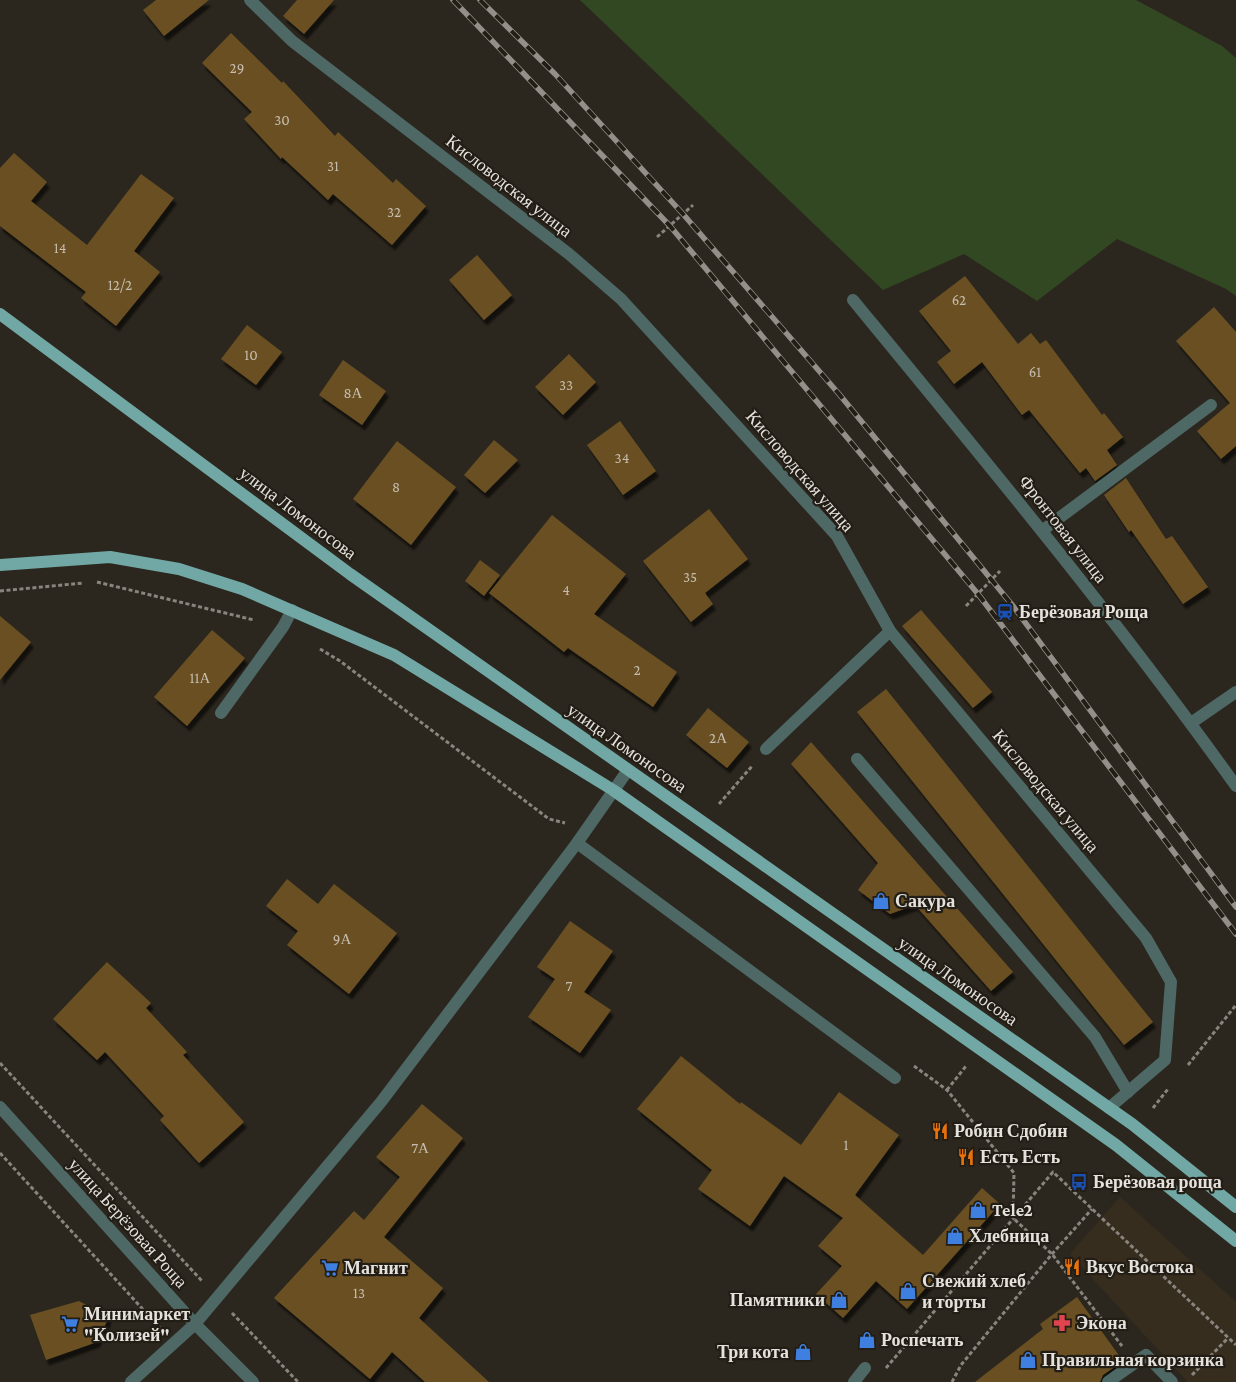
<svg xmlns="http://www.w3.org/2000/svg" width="1236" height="1382" font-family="'Crimson Pro',serif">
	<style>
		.commercial { fill: #372d1e }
		.green { fill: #314822 }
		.building { fill: #695024; filter: url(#shadow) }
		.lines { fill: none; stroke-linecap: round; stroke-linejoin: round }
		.path { stroke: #89857e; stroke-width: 3; stroke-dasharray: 4 2.5; stroke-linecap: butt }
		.minor { stroke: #4e6866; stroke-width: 12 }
		.major { stroke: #71a8a5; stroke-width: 12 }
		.rail-casing { stroke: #948f88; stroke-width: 5.5 }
		.rail { stroke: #221d15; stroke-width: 4; stroke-dasharray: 11; stroke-linecap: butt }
		.labels { text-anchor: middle; stroke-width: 4.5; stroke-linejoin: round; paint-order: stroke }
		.number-label { font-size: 15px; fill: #c6bdae }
		.street-label { font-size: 18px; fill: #e5e1dc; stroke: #221d15 }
		.poi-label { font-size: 18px; font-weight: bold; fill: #e5e1dc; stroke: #221d15; text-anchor: start }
	</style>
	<defs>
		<filter id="shadow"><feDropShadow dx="3" dy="5.5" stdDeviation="1" flood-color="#0009"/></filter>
	</defs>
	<rect width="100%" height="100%" fill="#2c271e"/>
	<path class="commercial" d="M1120 1197 1236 1302V1382H1188L1070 1254Z"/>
	<path class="green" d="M580 0H1136L1222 46 1236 58V296L1226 289 1117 239 1037 301 964 254 883 290Z"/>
	<g class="building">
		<path d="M156 0H209L164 36 143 10Z"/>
		<path d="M297 0H334L304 34 283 16Z"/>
		<path d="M231 33 282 83 283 81 335 136 338 132 393 183 396 179 426 206 392 245 333 194 328 200 282 157 281 159 244 119 252 112 202 63Z"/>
		<path d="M14 153 47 182 31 201 87 245 141 174 174 198 134 251 160 272 116 326 81 298 86 292 0 226V168Z"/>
		<path d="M477 255 512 295 484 320 449 280Z"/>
		<path d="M965 276 1018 344 1031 333 1040 344 1046 340 1102 415 1104 413 1123 437 1107 450 1117 465 1095 481 1086 468 1080 473 1029 410 1022 415 982 362 954 384 937 362 951 351 919 311Z"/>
		<path d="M1214 307 1236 332V446L1221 459 1197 431 1230 403 1176 341Z"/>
		<path d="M247 325 282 352 256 385 221 359Z"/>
		<path d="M569 354 596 382 563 415 535 387Z"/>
		<path d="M343 360 386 391 362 425 319 395Z"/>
		<path d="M620 421 656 471 623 495 587 445Z"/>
		<path d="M494 440 518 460 485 493 464 475Z"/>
		<path d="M397 441 456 487 411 545 353 499Z"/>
		<path d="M1126 478 1166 539 1172 536 1208 587 1183 604 1131 530 1129 532 1104 495Z"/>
		<path d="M709 509 748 559 705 593 713 604 691 622 643 561Z"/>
		<path d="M552 515 626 574 594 614 677 672 653 707 568 648 564 652 489 593Z"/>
		<path d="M480 560 500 575 484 596 465 581Z"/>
		<path d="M921 610 992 692 973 708 902 626Z"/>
		<path d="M0 616 31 642 0 680Z"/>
		<path d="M212 630 245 658 187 726 154 697Z"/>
		<path d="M886 689 1153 1022 1124 1045 857 712Z"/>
		<path d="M708 708 749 742 727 768 686 735Z"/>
		<path d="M811 742 1013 972 991 991 915 905 890 914 858 890 878 863 791 764Z"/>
		<path d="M287 879 318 904 334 884 397 933 349 994 287 945 298 931 266 906Z"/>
		<path d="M570 921 613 951 584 992 611 1010 580 1053 528 1017 555 979 537 967Z"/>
		<path d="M107 962 151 1003 146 1008 187 1052 183 1055 244 1122 199 1163 160 1120 164 1116 105 1052 97 1060 53 1019Z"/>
		<path d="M681 1056 740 1104 741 1102 801 1145 839 1092 899 1135 855 1195 923 1255 982 1188 1000 1204 907 1309 876 1281 843 1318 816 1294 842 1266 818 1246 843 1218 784 1176 750 1226 698 1189 712 1170 637 1109Z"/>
		<path d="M422 1104 463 1138 384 1237 443 1288 419 1318 489 1382H425L392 1352 370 1379 274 1298 354 1211 364 1220 400 1177 376 1157Z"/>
		<path d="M1077 1297 1123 1361 1103 1375 1100 1382H975L1043 1329 1040 1324Z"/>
		<path d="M79 1301 109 1317 97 1342 46 1360 30 1315Z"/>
	</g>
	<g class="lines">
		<g class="path">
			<path d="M657 237 693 205"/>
			<path d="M97 582 254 620"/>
			<path d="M0 591 83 583"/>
			<path d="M966 606 1000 571"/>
			<path d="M320 649 340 661 549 819 565 823"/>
			<path d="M719 804 753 765"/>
			<path d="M0 1063 202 1281"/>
			<path d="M1188 1065 1236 1005"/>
			<path d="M914 1066 947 1090 1014 1173 1013 1218 1052 1254 1122 1346"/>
			<path d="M947 1090 966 1066"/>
			<path d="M1153 1108 1168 1089"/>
			<path d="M0 1153 160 1328"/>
			<path d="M232 1313 298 1382"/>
			<path d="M886 1368 1053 1172 1236 1345"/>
			<path d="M1192 1375 1228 1338"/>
			<path d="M952 1382 961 1365 1052 1254 1092 1209"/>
		</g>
		<g class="minor">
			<path d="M250 0 292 41 569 254 621 299 837 536 890 631 1146 938 1171 982 1165 1060 1109 1108"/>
			<path d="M853 300C984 459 1116 618 1236 786"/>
			<path d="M1043 530 1211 405"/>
			<path d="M221 713 283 627 292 610"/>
			<path d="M1191 723 1236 692"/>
			<path d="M766 749 890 631"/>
			<path d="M857 759 1095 1037 1128 1092"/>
			<path d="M577 843 895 1078"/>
			<path d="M0 1107 195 1324 253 1382"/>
			<path d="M131 1382 195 1324 381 1102 577 843 628 770"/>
			<path d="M854 1382 865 1368"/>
			<path d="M1108 1382 1146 1355 1172 1382"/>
		</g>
		<g class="major">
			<path d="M0 314 350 574 1132 1124 1236 1207"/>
			<path d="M0 565 110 557 179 569 242 589 394 655 613 790 1116 1145 1236 1241"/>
		</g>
		<g class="rail-casing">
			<g id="rail">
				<path d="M453 0 670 226 978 594 1236 934"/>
				<path d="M480 0 555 74 683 214 839 394 1013 606 1236 907"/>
			</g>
		</g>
		<use href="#rail" class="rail"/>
	</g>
	<defs>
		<g id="station-bare" transform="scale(1.35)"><path d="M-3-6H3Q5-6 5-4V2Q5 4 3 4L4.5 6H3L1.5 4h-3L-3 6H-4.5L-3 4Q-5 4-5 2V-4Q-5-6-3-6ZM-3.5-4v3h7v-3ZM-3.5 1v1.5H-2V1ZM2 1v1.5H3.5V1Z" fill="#1a4fb4" stroke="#221d15" stroke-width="2.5" paint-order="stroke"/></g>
		<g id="shop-bare" transform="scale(1.35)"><path d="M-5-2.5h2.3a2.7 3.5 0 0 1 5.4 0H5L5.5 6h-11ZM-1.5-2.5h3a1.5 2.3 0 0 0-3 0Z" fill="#3f7fe0" stroke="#221d15" stroke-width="2.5" paint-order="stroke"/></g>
		<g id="restaurant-bare" transform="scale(1.35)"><path d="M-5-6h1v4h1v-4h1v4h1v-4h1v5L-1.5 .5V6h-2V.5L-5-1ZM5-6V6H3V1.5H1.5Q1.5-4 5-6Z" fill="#e8710a" stroke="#221d15" stroke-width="2.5" paint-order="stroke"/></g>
		<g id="bus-bare" transform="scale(1.35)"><path d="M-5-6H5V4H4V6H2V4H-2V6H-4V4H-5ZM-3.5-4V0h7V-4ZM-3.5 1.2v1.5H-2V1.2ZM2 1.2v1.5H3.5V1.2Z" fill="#1a4fb4" stroke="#221d15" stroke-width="2.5" paint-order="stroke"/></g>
		<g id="supermarket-bare" transform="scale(1.35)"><path d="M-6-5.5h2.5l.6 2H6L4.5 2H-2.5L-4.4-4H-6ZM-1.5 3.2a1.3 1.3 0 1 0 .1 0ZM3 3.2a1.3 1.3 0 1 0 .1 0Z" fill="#3f7fe0" stroke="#221d15" stroke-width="2.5" paint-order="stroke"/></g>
		<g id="pharmacy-bare" transform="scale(1.35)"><path d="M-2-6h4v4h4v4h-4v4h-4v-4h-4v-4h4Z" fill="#e0444e" stroke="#221d15" stroke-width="2.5" paint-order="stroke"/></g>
	</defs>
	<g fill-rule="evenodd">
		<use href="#station-bare" x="1005" y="612"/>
		<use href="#shop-bare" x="881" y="901"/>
		<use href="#restaurant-bare" x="940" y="1131"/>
		<use href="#restaurant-bare" x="966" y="1157"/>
		<use href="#bus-bare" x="1079" y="1182"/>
		<use href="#shop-bare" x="978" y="1210"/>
		<use href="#shop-bare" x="955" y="1236"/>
		<use href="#restaurant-bare" x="1072" y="1267"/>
		<use href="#supermarket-bare" x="330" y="1268"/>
		<use href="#shop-bare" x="908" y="1291"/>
		<use href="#shop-bare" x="839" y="1300"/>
		<use href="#pharmacy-bare" x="1062" y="1323"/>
		<use href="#supermarket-bare" x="70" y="1324"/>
		<use href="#shop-bare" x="867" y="1340"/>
		<use href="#shop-bare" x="803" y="1352"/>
		<use href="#shop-bare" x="1028" y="1360"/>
	</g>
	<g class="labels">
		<g class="number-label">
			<text x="237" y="73">29</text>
			<text x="282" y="125">30</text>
			<text x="333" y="171">31</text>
			<text x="394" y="217">32</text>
			<text x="60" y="253">14</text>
			<text x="120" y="290">12/2</text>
			<text x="959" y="305">62</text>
			<text x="251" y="360">10</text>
			<text x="1035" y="377">61</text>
			<text x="566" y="390">33</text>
			<text x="353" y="398">8А</text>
			<text x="622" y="463">34</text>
			<text x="396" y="492">8</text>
			<text x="690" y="582">35</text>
			<text x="566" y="595">4</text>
			<text x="637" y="675">2</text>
			<text x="200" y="683">11А</text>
			<text x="718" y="743">2А</text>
			<text x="342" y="944">9А</text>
			<text x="569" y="991">7</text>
			<text x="846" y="1150">1</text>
			<text x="420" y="1153">7А</text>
			<text x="359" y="1298">13</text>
		</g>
		<g class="street-label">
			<text transform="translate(509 186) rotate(38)" y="6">Кисловодская улица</text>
			<text transform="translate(800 471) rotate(49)" y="6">Кисловодская улица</text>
			<text transform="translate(298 513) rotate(37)" y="6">улица Ломоносова</text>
			<text transform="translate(1063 529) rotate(52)" y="6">Фронтовая улица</text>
			<text transform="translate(627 748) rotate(35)" y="6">улица Ломоносова</text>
			<text transform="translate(1046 791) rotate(50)" y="6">Кисловодская улица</text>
			<text transform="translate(958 981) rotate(35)" y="6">улица Ломоносова</text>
			<text transform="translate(128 1223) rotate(48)" y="6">улица Берёзовая Роща</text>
		</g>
		<g class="poi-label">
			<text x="1019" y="618">Берёзовая Роща</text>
			<text x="895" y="907">Сакура</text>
			<text x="954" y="1137">Робин Сдобин</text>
			<text x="980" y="1163">Есть Есть</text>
			<text x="1093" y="1188">Берёзовая роща</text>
			<text x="992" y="1216">Tele2</text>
			<text x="969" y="1242">Хлебница</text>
			<text x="1086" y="1273">Вкус Востока</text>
			<text x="344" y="1274">Магнит</text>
			<text x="922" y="1287">Свежий хлеб<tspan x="922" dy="21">и торты</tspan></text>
			<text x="825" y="1306" text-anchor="end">Памятники</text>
			<text x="84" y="1320">Минимаркет<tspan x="84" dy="21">"Колизей"</tspan></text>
			<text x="1076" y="1329">Экона</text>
			<text x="881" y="1346">Роспечать</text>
			<text x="789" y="1358" text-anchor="end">Три кота</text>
			<text x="1042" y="1366">Правильная корзинка</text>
		</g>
	</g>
</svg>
